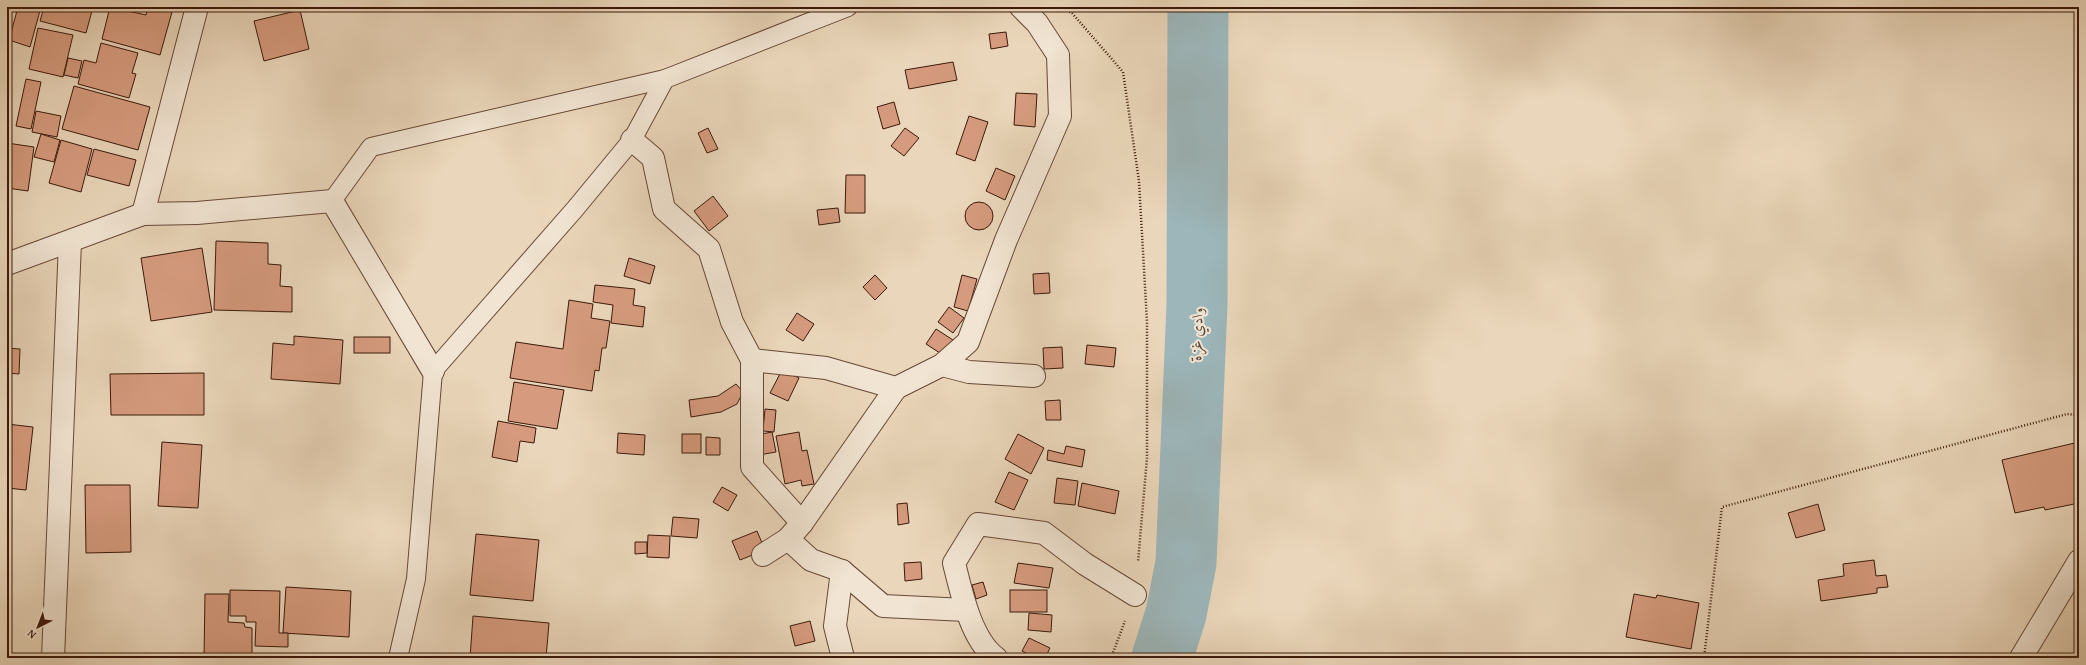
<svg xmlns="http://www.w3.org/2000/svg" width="2086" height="665" font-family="'Gentium Book Plus',Amiri,serif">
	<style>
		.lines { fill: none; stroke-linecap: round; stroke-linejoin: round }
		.river { stroke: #9cb6ba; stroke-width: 61 }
		.building { fill: #d69b7e; stroke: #3b190a }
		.lane-casing { stroke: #674836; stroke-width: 20 }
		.street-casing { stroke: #674836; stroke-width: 24 }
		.path { stroke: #3b190a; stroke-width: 2.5; stroke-dasharray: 1 2; stroke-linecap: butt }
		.lane { stroke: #f1e4d2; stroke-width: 18 }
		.street { stroke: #f1e4d2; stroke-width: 22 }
		.labels { text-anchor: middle; stroke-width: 4; stroke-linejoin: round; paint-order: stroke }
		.water-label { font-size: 16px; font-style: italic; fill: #58483f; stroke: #f1e4d2 }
	</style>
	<rect width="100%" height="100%" fill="#ead6ba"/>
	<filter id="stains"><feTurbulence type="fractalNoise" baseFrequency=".005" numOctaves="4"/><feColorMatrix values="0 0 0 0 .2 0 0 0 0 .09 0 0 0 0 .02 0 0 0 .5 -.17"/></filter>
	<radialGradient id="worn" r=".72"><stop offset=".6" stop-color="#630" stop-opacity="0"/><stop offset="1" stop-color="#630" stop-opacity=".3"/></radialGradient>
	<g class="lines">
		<path class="river" d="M1162 658 1176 614 1186 563 1197 305 1198 7"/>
	</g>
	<g class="building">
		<path d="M18 7H41L30 47 9 40Z"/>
		<path d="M44 7H93L86 33 40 21Z"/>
		<path d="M110 7H129L128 11 146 15 148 7 172 12 160 55 102 39Z"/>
		<path d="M300 10 309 49 264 61 254 21Z"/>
		<path d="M38 28 73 35 63 77 29 69Z"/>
		<path d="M1006 32 1008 46 991 49 989 34Z"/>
		<path d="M101 43 138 53 132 73 136 74 129 98 78 84 84 60 96 63Z"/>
		<path d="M68 58 82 61 78 78 64 75Z"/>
		<path d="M953 62 957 80 909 89 905 70Z"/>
		<path d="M26 79 41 82 31 129 16 126Z"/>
		<path d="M74 86 150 107 138 150 62 129Z"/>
		<path d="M1016 93 1037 94 1035 127 1014 125Z"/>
		<path d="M894 102 900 124 883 129 877 107Z"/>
		<path d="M36 111 61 116 57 137 32 132Z"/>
		<path d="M969 116 988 122 975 161 956 154Z"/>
		<path d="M708 128 718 149 707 153 698 133Z"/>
		<path d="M905 128 919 138 904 156 891 146Z"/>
		<path d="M41 134 60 140 54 162 34 157Z"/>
		<path d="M61 140 92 149 81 192 49 183Z"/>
		<path d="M7 143 34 147 28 191 7 188Z"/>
		<path d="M94 149 136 160 129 186 87 175Z"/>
		<path d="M996 168 1015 176 1005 200 986 191Z"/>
		<path d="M846 175H865V213H845Z"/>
		<path d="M713 196 728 216 709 231 694 211Z"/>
		<circle cx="979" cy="216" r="14"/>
		<path d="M838 208 840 222 819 225 817 210Z"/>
		<path d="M216 241 268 243V264L281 265 280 286 292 287V312L214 310Z"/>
		<path d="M202 248 212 312 151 321 141 258Z"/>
		<path d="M629 258 655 266 650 284 624 276Z"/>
		<path d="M1049 273 1050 293 1034 294 1033 274Z"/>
		<path d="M875 275 887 288 875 300 863 287Z"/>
		<path d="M962 275 977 279 968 311 954 307Z"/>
		<path d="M595 285 635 289 633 305 645 307 643 327 611 323 613 305 593 302Z"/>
		<path d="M569 300 593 304 591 318 610 321 606 348H602L599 371 595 370 592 391 510 378 516 342 563 349Z"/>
		<path d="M949 307 964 318 953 333 938 322Z"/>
		<path d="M797 313 814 324 803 341 786 330Z"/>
		<path d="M936 329 953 340 943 355 926 344Z"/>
		<path d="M294 336 343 340 340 384 271 379 273 343 294 345Z"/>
		<rect x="354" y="337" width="36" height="16"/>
		<path d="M1087 345 1116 348 1114 367 1085 364Z"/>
		<path d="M1062 347 1063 368 1044 369 1043 348Z"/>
		<path d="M7 348 20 349 19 374 7 373Z"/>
		<path d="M782 370 799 378 788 401 770 393Z"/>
		<path d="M204 373V415H111L110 374Z"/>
		<path d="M514 382 564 390 557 429 508 421Z"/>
		<path d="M736 384 743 392 737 404 721 412 691 417 689 400 718 396Z"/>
		<path d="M1060 400 1061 420H1046L1045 401Z"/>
		<path d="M765 409 776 410 774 432 763 431Z"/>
		<path d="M498 421 536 428 534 443 520 441 517 462 492 457Z"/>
		<path d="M7 424 33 427 26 490 7 488Z"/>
		<path d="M772 432 776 452 759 455 756 435Z"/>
		<path d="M799 432 802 451 807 450 814 484 802 486 801 480 785 484 776 436Z"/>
		<path d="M618 433 645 435 644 455 617 453Z"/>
		<rect x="682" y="434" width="19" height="19"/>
		<path d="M1018 434 1044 448 1031 474 1005 459Z"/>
		<path d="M706 437 720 438V455H706Z"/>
		<path d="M162 442 202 445 198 508 158 506Z"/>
		<path d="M2079 442V503L2045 510 2044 507 2015 513 2002 460Z"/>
		<path d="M1066 446 1085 450 1082 467 1047 460 1048 450 1064 454Z"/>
		<path d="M1009 472 1028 480 1014 510 995 502Z"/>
		<path d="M1057 478 1078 481 1075 505 1054 503Z"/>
		<path d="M1082 483 1119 491 1115 514 1078 506Z"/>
		<path d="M85 485H130L131 552 86 553Z"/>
		<path d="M722 487 737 495 728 511 713 502Z"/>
		<path d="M907 503 909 523 898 525 897 504Z"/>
		<path d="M1818 504 1825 530 1796 538 1788 513Z"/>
		<path d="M673 517 699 519 697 538 671 536Z"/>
		<path d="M757 531 765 550 740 560 732 541Z"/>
		<path d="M476 534 539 540 533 601 470 595Z"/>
		<path d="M648 535 670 536 669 558 647 557Z"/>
		<path d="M635 542H647V553L635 554Z"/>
		<path d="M1874 560 1876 576 1886 575 1888 587 1877 588V593L1821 601 1818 580 1844 576 1843 564Z"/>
		<path d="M921 562 922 579 905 581 904 563Z"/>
		<path d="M1018 563 1053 568 1049 588 1014 583Z"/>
		<path d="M983 582 987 595 976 599 972 585Z"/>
		<path d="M286 587 351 591 349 637 283 633Z"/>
		<path d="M230 590 280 591 279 633H288V647L255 646 256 622H246V616H230Z"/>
		<rect x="1010" y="590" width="37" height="22"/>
		<path d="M205 594H229L228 622 244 623 245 627 252 628V658H204Z"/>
		<path d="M1634 594 1656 598 1657 595 1699 603 1691 649 1626 637Z"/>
		<path d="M1029 613 1052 615 1051 632 1028 630Z"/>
		<path d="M473 616 549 623 546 658H470Z"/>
		<path d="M810 621 815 641 795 646 790 626Z"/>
		<path d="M1029 638 1050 648 1045 658H1035L1022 651Z"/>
	</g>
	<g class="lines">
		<g class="lane-casing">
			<g id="lane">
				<path d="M332 201 371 147 665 79"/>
				<path d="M398 658 416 579 433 371 575 209 632 140 665 79 848 7"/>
			</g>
		</g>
		<g class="street-casing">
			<g id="street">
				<path d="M632 140 653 158 664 209 709 249 732 322 752 360V467L802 523"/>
				<path d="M143 214 197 7"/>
				<path d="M7 264 143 214 197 213 332 201 433 371"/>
				<path d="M752 360 826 368 896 388 942 365 968 342 1006 240 1060 116 1058 55 1037 23 1021 7"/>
				<path d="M942 365 969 372 1034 376"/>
				<path d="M788 539 811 560 842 571 883 606 966 610"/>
				<path d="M763 555 788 539 802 523 896 388"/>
				<path d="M842 571 835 626 843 658"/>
				<path d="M53 658 70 242"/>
				<path d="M996 658C971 640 961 591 954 563L978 524 1044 533 1085 564 1135 595"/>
				<path d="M2021 658 2079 561"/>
			</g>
		</g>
		<g class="path">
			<path d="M1064 9 1072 13 1123 72 1139 181 1147 322V458L1138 562"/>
			<path d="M1111 658 1125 621"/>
			<path d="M1704 658 1722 507 2067 414 2079 415"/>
		</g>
		<use href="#lane" class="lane"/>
		<use href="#street" class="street"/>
	</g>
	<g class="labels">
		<g class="water-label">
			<text transform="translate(1196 334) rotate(-88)" y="6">وادي غزة</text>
		</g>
	</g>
	<rect width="2086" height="665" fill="none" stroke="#ead6ba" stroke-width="24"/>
	<rect x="8" y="8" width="2070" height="649" fill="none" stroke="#3b190a" stroke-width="2"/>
	<rect x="12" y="12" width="2062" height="641" fill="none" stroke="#3b190a"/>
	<g transform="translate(38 627) rotate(222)" stroke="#f1e4d2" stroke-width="3" paint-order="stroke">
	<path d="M0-3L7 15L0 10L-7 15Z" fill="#3b190a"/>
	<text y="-6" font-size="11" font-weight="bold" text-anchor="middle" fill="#3b190a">N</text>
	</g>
	<rect width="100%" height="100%" filter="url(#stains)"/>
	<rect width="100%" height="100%" fill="url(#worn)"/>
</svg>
